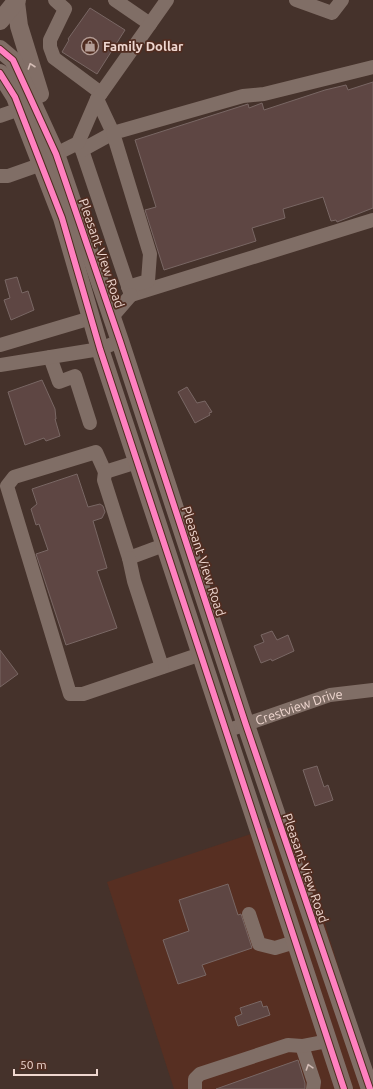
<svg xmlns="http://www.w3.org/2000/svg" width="373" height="1089" font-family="Ubuntu,sans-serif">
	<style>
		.built { fill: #572f22 }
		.building { fill: #5e4643; stroke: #796764 }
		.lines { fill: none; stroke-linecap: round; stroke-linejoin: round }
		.minor { stroke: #806e66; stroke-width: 14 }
		.major { stroke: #816e66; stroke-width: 18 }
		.cycleway-casing { stroke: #502c20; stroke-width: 8 }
		.cycleway { stroke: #ff80c0; stroke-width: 6 }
		.oneway { stroke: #d4bdb6 }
		.oneway2 { stroke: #d3bdb6 }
		.labels { text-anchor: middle; stroke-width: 3.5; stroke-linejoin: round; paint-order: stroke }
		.poi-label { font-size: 13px; font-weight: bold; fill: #efd7d0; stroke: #502c20; text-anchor: start }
		.street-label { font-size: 13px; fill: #efd7d0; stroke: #502c20 }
	</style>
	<rect width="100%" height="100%" fill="#45322b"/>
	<path class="built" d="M293 820 373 1079V1089H174L107 882Z"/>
	<g class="building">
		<path d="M90 8 125 30 97 74 62 52 69 40 68 39Z"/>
		<path d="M373 82V208L337 222 336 220 331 221 323 197 283 209 285 218 252 228 256 241 164 270 145 210 156 207 135 140 248 104 249 108 262 103 264 110 325 90 346 85 348 90Z"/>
		<path d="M17 277 22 293 28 291 34 310 11 320 4 300 10 298 5 280Z"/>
		<path d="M42 380 55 409 56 419H55L60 436 46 441 44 438 25 445 8 392Z"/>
		<path d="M187 387 197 403 205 401 212 412 209 413 210 415 195 423 178 392Z"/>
		<path d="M77 474 88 507 100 504 103 506 105 512 102 518 93 521 107 568 97 571 117 628 66 645 36 554 48 550 39 524 36 525 31 509 37 504 32 489Z"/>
		<path d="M272 631 277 640 288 635 294 651 272 661 271 659 261 663 254 646 264 642 261 635Z"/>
		<path d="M0 650 18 674 0 687Z"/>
		<path d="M317 766 324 787 328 785 333 800 315 806 303 770Z"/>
		<path d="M228 884 238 915 241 914 252 948 202 965 206 975 178 984 163 940 189 931 179 900Z"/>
		<path d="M261 1001 263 1007 267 1006 270 1015 238 1026 235 1017 242 1014 240 1008Z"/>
		<path d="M298 1060 305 1083V1089H216Z"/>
	</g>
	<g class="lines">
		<g class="minor">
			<path d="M55 0 65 9 50 40V47L54 58 101 93"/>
			<path d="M115 0 150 24"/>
			<path d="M296 0 332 13 342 0"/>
			<path d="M0 116 20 109"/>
			<path d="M78 143 82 150 131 295 373 220"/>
			<path d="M82 150 113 133 97 99"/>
			<path d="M0 176H8L42 164 56 154 78 143 97 99 167 0"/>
			<path d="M128 287 148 281 150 254 113 133 243 96 264 94 373 67"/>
			<path d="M112 317 131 295"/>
			<path d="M0 345 91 318"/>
			<path d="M50 357 59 382 75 376 90 423"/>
			<path d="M0 365 100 349 120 341"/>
			<path d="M137 462 105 472 96 452 14 477 7 486 70 694H83L201 654"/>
			<path d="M105 472 104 480 129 558 164 545"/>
			<path d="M129 558 134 581 162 667"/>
			<path id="s1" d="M226 731 330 695 373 690"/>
			<path d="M249 914 259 944 275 948 295 942"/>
			<path d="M302 1046 314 1082 313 1089"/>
			<path d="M195 1089V1079L200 1074 288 1045 302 1046 328 1041"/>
		</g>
		<g class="major">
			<path d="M16 2 19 26 40 94"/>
			<path d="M0 21 17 0"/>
			<path d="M0 49 13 60 56 154 120 341 246 725 370 1089"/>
			<path d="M0 73 15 97 62 218 100 349 344 1089"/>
		</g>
		<g class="cycleway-casing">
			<g id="cycleway">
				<path d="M0 49 13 60 56 154 120 341 246 725 370 1089"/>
				<path d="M0 73 15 97 62 218 100 349 344 1089"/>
			</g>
		</g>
		<use href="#cycleway" class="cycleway"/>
	</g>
	<defs><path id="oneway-chevron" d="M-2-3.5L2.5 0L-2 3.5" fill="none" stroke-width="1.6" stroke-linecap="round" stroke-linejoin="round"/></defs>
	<use class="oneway" href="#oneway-chevron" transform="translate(31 66) rotate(-109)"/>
	<use class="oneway2" href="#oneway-chevron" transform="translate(309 1067) rotate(-108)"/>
	<defs>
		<g id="shop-ring" transform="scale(0.9)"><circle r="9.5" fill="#502c20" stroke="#b49d96" stroke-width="1.5"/><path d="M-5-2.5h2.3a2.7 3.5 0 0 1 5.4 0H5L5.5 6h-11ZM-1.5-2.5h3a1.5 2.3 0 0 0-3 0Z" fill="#b49d96"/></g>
	</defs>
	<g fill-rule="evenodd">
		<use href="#shop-ring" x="90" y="46"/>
	</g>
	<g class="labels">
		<g class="poi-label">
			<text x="103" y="51">Family Dollar</text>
		</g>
		<g class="street-label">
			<text transform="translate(102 253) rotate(71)" y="5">Pleasant View Road</text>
			<text transform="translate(204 561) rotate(72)" y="5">Pleasant View Road</text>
			<text dy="5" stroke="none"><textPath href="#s1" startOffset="77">Crestview Drive</textPath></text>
			<text transform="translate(306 868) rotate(71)" y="5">Pleasant View Road</text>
		</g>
	</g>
	<path d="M14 1069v6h83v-6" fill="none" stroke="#efd7d0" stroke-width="2"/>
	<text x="20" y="1069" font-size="12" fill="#efd7d0" stroke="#502c20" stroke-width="3" paint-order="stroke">50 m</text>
</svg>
